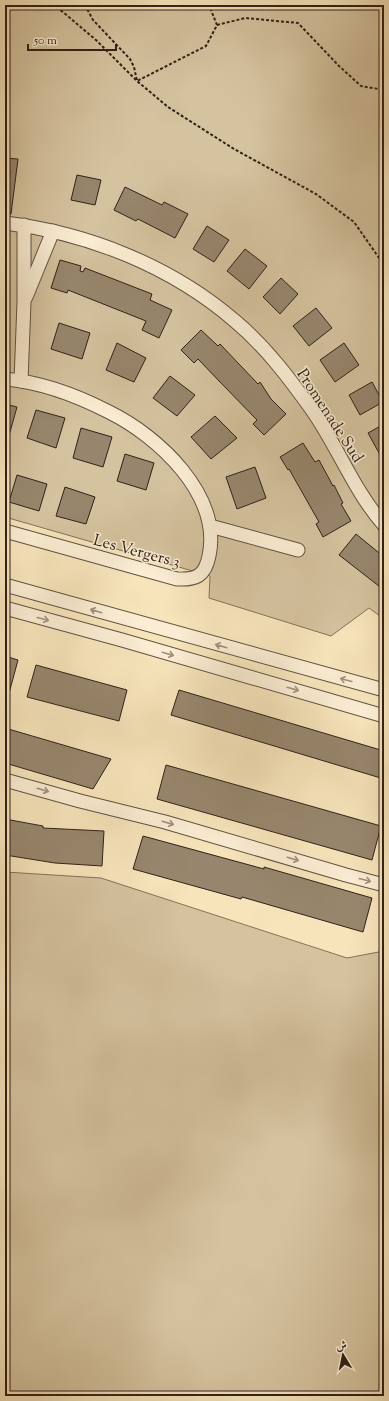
<svg xmlns="http://www.w3.org/2000/svg" width="389" height="1401" font-family="'Sorts Mill Goudy',Amiri,serif">
	<style>
		.green { fill: #d5c39f; stroke: #82725c }
		.building { fill: #97866d; stroke: #302118 }
		.lines { fill: none; stroke-linecap: round; stroke-linejoin: round }
		.minor-casing { stroke: #625241; stroke-width: 15 }
		.path { stroke: #302118; stroke-width: 2; stroke-dasharray: 3 2; stroke-linecap: butt }
		.minor { stroke: #faedd3; stroke-width: 13 }
		.oneway { stroke: #9f917f }
		.labels { text-anchor: middle; stroke-width: 3; stroke-linejoin: round; paint-order: stroke }
		.street-label { font-size: 16px; fill: #302118; stroke: #faedd3 }
	</style>
	<rect width="100%" height="100%" fill="#f7e4bb"/>
	<filter id="stains"><feTurbulence type="fractalNoise" baseFrequency=".005" numOctaves="4"/><feColorMatrix values="0 0 0 0 .2 0 0 0 0 .09 0 0 0 0 .02 0 0 0 .5 -.17"/></filter>
	<radialGradient id="worn" r=".72"><stop offset=".6" stop-color="#630" stop-opacity="0"/><stop offset="1" stop-color="#630" stop-opacity=".3"/></radialGradient>
	<g class="green">
		<path d="M5 5H384V619L369 608 331 636 209 598 210 576 5 517Z"/>
		<path d="M5 872 101 878 347 958 384 951V1396H5Z"/>
	</g>
	<g class="building">
		<path d="M5 158 18 159 11 214H5Z"/>
		<path d="M77 175 101 180 95 205 71 200Z"/>
		<path d="M125 187 162 205 164 202 188 214 175 238 138 219 136 221 114 210Z"/>
		<path d="M207 226 229 240 214 262 193 249Z"/>
		<path d="M245 249 267 266 249 289 227 271Z"/>
		<path d="M60 260 81 266 80 271 83 272 85 268 152 294 150 300 172 310 159 338 142 330 146 321 68 290 67 293 51 288Z"/>
		<path d="M281 278 298 294 280 314 263 297Z"/>
		<path d="M316 308 332 328 309 346 293 326Z"/>
		<path d="M59 323 90 333 82 359 51 349Z"/>
		<path d="M201 330 218 346 220 344 258 384 260 382 271 399 286 414 264 435 253 424 257 420 220 382 198 359 194 363 181 350Z"/>
		<path d="M117 343 146 358 134 382 106 370Z"/>
		<path d="M344 343 359 365 335 382 320 360Z"/>
		<path d="M170 376 195 395 177 416 153 398Z"/>
		<path d="M372 382 383 402 360 415 349 395Z"/>
		<path d="M5 404 17 407 8 439H5Z"/>
		<path d="M36 410 65 418 56 448 27 438Z"/>
		<path d="M215 416 237 438 211 459 191 437Z"/>
		<path d="M384 424V462L368 433Z"/>
		<path d="M81 428 112 437 103 467 73 458Z"/>
		<path d="M303 443 315 462 319 460 333 486 334 485 343 503 341 504 351 521 323 537 316 524 319 522 289 469 288 470 280 457Z"/>
		<path d="M125 454 154 463 146 490 117 481Z"/>
		<path d="M255 467 266 498 237 509 226 477Z"/>
		<path d="M17 475 47 484 39 511 9 502Z"/>
		<path d="M65 487 95 497 86 524 56 516Z"/>
		<path d="M356 534 384 557V590L339 555Z"/>
		<path d="M5 656 18 660 8 697H5Z"/>
		<path d="M36 665 127 690 119 721 27 697Z"/>
		<path d="M179 690 384 751V779L171 715Z"/>
		<path d="M5 728 111 759 93 789 5 763Z"/>
		<path d="M166 765 381 826 372 860 157 799Z"/>
		<path d="M5 819 43 826V828L104 831 102 866 55 863 5 855Z"/>
		<path d="M143 836 264 869V867L372 898 363 932 242 897 241 899 133 869Z"/>
	</g>
	<g class="lines">
		<g class="minor-casing">
			<g id="minor">
				<path d="M5 223C88 233 171 266 235 321 265 346 290 379 312 410 338 447 354 491 384 525"/>
				<path d="M26 297 53 231"/>
				<path d="M5 379C41 382 76 395 109 412 158 436 222 495 209 556 205 576 196 580 177 579L5 531"/>
				<path d="M21 381 24 302V225"/>
				<path d="M210 526 298 550"/>
				<path d="M5 585 384 690"/>
				<path d="M5 608 122 640 384 716"/>
				<path d="M5 780 80 801 165 822 346 875 384 885"/>
			</g>
		</g>
		<g class="path">
			<path d="M52 5 63 12 96 40 137 81 168 107 234 149 316 194 354 222 384 265"/>
			<path d="M85 5 93 20 130 59 134 67 137 81 206 46 217 25 209 5"/>
			<path d="M217 25 245 18 298 23 339 66 361 86 384 90"/>
		</g>
		<use href="#minor" class="minor"/>
	</g>
	<defs><path id="oneway-shaft" d="M-6 0H5M1.5-3L5.5 0L1.5 3" fill="none" stroke-width="1.6" stroke-linecap="round" stroke-linejoin="round"/></defs>
	<g class="oneway">
		<use href="#oneway-shaft" transform="translate(96 611) rotate(-164)"/>
		<use href="#oneway-shaft" transform="translate(43 619) rotate(15)"/>
		<use href="#oneway-shaft" transform="translate(221 646) rotate(-164)"/>
		<use href="#oneway-shaft" transform="translate(168 654) rotate(16)"/>
		<use href="#oneway-shaft" transform="translate(346 680) rotate(-165)"/>
		<use href="#oneway-shaft" transform="translate(293 689) rotate(16)"/>
		<use href="#oneway-shaft" transform="translate(43 790) rotate(16)"/>
		<use href="#oneway-shaft" transform="translate(168 823) rotate(16)"/>
		<use href="#oneway-shaft" transform="translate(293 859) rotate(16)"/>
		<use href="#oneway-shaft" transform="translate(365 880) rotate(15)"/>
	</g>
	<g class="labels">
		<g class="street-label">
			<text transform="translate(331 415) rotate(57)" y="6">Promenade Sud</text>
			<text transform="translate(137 550) rotate(15)" y="6">Les Vergers 3</text>
		</g>
	</g>
	<rect width="389" height="1401" fill="none" stroke="#f7e4bb" stroke-width="20"/>
	<rect x="6" y="6" width="377" height="1389" fill="none" stroke="#302118" stroke-width="2"/>
	<rect x="10" y="10" width="369" height="1381" fill="none" stroke="#302118"/>
	<g transform="translate(343 1355) rotate(350)" stroke="#faedd3" stroke-width="3" paint-order="stroke">
	<path d="M0-3L7 15L0 10L-7 15Z" fill="#302118"/>
	<text y="-6" font-size="11" font-weight="bold" text-anchor="middle" fill="#302118">ش</text>
	</g>
	<path d="M28 44v6h88v-6" fill="none" stroke="#302118" stroke-width="2"/>
	<text x="34" y="44" font-size="12" fill="#302118" stroke="#faedd3" stroke-width="3" paint-order="stroke">50 m</text>
	<rect width="100%" height="100%" filter="url(#stains)"/>
	<rect width="100%" height="100%" fill="url(#worn)"/>
</svg>
